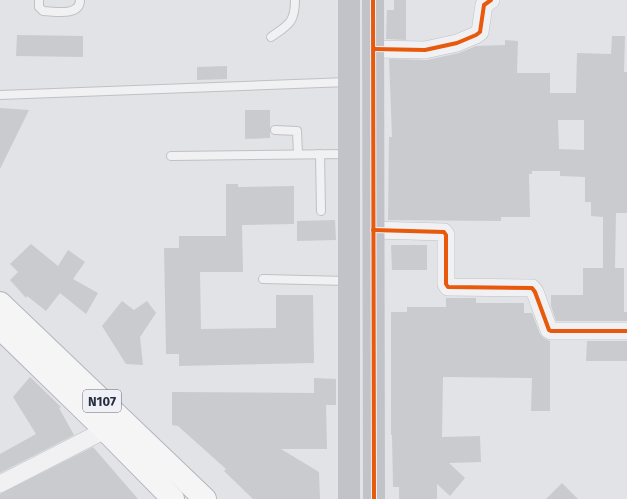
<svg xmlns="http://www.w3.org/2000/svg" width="627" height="499" font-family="'Fira Sans',sans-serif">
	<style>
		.building { fill: #cacbcf; fill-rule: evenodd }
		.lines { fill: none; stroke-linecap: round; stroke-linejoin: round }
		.lane-casing { stroke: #bfc1c5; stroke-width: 10 }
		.street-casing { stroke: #bfc1c5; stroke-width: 18 }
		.highway-casing { stroke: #b4b6bc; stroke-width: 24 }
		.lane { stroke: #f1f1f3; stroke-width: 8 }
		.street { stroke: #f1f1f3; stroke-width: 17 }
		.secondary { stroke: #c2c3c9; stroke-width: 22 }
		.highway { stroke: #f5f5f6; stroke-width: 22 }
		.cycleway-casing { stroke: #eff1f6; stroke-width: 6 }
		.cycleway { stroke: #e8590c; stroke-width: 4 }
		.labels { text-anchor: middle; stroke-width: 3.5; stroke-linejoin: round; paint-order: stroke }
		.shield { fill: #eff1f6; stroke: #646877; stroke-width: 1 }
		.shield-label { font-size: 13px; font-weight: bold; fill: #282e41 }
	</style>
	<rect width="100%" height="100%" fill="#e1e3e7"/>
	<g class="building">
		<path d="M394 0H406V40L386 39 387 10H394Z"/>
		<path d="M17 35 83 36V57L16 56Z"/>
		<path d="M612 36H625L624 72H627V213H616L615 268H624V312H627V321H556L551 306V295H583V268H603V217L591 216V202H585V177L560 176V171H532V174H529L530 217H501V221L388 220 389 137H392L389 59 427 60 459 53 476 46 505 45V40L518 41 517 73H550V93H576L577 53 611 54ZM558 120H584V150L559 149Z"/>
		<path d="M227 66V79L197 80V67Z"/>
		<path d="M0 108 29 110 0 169Z"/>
		<path d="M245 110H270V138L245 139Z"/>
		<path d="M226 184H238V187L294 186V224L242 225 243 272H200L201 329 276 328V295H313L314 363 179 366V354H166L164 248H179V236H226Z"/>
		<path d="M335 220 336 240 297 241V221Z"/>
		<path d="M31 244 58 266 68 250 85 262 73 279 98 293 86 314 60 293 46 311 27 296 26 298 10 280 18 272 10 264Z"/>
		<path d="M391 245H427V270H392Z"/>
		<path d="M446 298H476V303H524V313H532L540 334 545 339 550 341V411H531L532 378 443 377 442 437 480 436 481 462 449 463 465 478 450 496 437 484V499H399V487H393L392 435H391V312H407V307H446Z"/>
		<path d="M122 301 134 310 147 301 156 313 140 337 143 365 126 364 102 326Z"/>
		<path d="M587 341H627V361H586Z"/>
		<path d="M30 377 61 407 59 408 74 435 0 473V454L36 434 13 397Z"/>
		<path d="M314 378 336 379V405H326L327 449H281L319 472 320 499H253L224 471 226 469 178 426 172 425V392L314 393Z"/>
		<path d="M93 447 138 499H0V494Z"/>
		<path d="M562 483 578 499H546Z"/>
	</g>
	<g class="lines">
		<g class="lane-casing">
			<g id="lane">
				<path d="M39 0V7L43 11C53 11 80 17 80 0"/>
				<path d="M271 37C288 25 295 23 295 0"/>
				<path d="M0 95 348 82"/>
				<path d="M275 130 297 131 298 154"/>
				<path d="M320 154 321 211"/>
				<path d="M171 156 348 154"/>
				<path d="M263 279 348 281"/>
			</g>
		</g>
		<g class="street-casing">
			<g id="street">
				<path d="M374 49 425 50 457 43 476 35 480 32 484 5 491 0"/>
				<path d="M373 230 444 232 446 235V284L448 287 532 288 535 292 549 330 551 331H627"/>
				<path d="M0 484 105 430"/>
			</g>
		</g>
		<g class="highway-casing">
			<g id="highway">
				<path d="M0 303 205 499"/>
				<path d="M0 328 105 430 173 499"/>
			</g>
		</g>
		<use href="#lane" class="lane"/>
		<use href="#street" class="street"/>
		<g class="secondary">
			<path d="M349 0V499"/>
			<path d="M373 0 374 499"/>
		</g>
		<use href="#highway" class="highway"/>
		<g class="cycleway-casing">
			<g id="cycleway">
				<path d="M373 0 374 499"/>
				<path d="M374 49 425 50 457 43 476 35 480 32 484 5 491 0"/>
				<path d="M373 230 444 232 446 235V284L448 287 532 288 535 292 549 330 551 331H627"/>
			</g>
		</g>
		<use href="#cycleway" class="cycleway"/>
	</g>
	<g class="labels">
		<rect class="shield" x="83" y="390" width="38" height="22" rx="3"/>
		<g class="shield-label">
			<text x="102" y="406">N107</text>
		</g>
	</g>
</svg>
